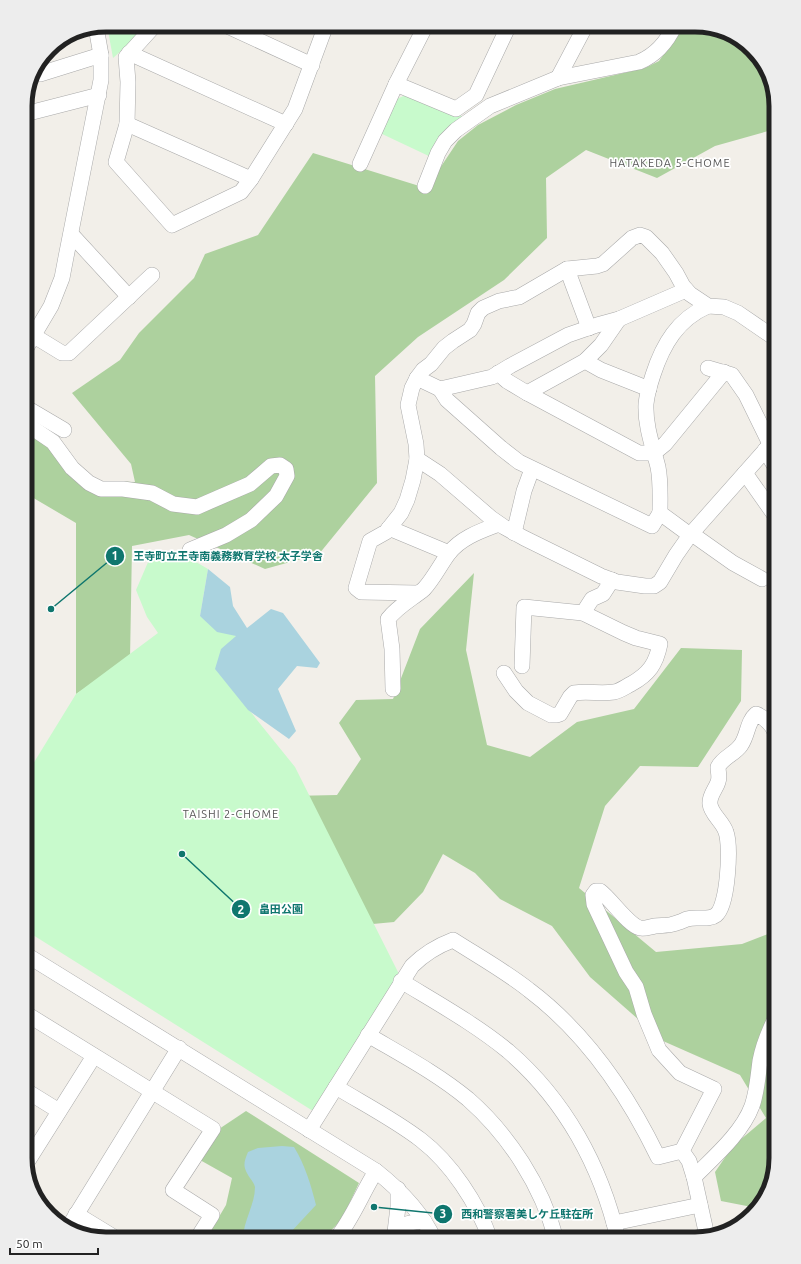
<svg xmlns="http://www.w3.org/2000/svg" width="801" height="1264" font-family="Ubuntu,'Noto Sans JP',sans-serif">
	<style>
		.forest { fill: #add19e }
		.park { fill: #c8facc }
		.water { fill: #aad3df }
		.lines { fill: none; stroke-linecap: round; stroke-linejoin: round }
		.minor-casing { stroke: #a9a9a9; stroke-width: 16 }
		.minor { stroke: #fff; stroke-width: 15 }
		.labels { text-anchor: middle; stroke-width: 3.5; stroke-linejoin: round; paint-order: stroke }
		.neighbourhood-label { font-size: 11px; letter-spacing: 1px; fill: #555; stroke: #fff }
		.rim { fill: none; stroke: #222; stroke-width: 5 }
		.leader { fill: none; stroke: #0f766e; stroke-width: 1.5 }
		.callout-dot { fill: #0f766e; stroke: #fff; stroke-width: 1.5 }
		.mark-label { font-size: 12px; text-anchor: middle; font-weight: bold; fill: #fff }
		.callout-label { font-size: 11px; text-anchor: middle; font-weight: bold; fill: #0f766e; stroke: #fff; stroke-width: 3.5; stroke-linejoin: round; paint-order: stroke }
	</style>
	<rect width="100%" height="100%" fill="#f2efe9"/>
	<g class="forest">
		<path d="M681 25H701L740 39 768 70 776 106V121L768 131 715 146 657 178 586 150 546 178 547 238 504 280 418 337 375 376 377 483 319 554 265 569 189 535 132 546 130 659 76 694V523L25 493V430L49 448 100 496 104 481 135 482 131 464 72 393 120 360 139 333 194 278 205 254 258 235 313 153 429 189 440 168 458 141 478 125 516 105 555 89 645 68 659 61 673 41Z"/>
		<path d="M474 573 466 650 487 745 530 757 577 722 634 709 681 648 742 650 741 701 698 767 640 766 605 806 579 888 656 952 742 944 776 931V1159L763 1203 757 1208 721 1201 715 1172 733 1146 766 1118 740 1075 663 1041 590 977 552 926 500 899 475 873 443 854 423 892 394 922 362 925 291 796 337 795 361 759 339 723 356 700 393 699 420 629Z"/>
		<path d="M246 1111 359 1183 342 1219 323 1239H222L210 1232 226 1205 232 1178 200 1160 219 1129Z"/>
	</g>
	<g class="park">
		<path d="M107 25H150L113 58Z"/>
		<path d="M406 95 464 117 433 158 380 133 394 100Z"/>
		<path d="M177 551 208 569 200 616 236 636 216 669 295 767 399 974 313 1111 25 930V777L76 694 158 633 147 617 136 590 152 553Z"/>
	</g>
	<g class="water">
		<path d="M208 569 230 587 233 606 247 628 271 609 283 613 320 663 317 668 297 666 278 689 296 731 289 739 248 710 215 669 221 649 236 636 217 632 200 616Z"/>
		<path d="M282 1146 294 1147C305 1165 311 1185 316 1205L289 1234 287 1239H243C243 1221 255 1205 255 1187 254 1183 252 1181 250 1178 243 1167 243 1164 248 1152L258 1148Z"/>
	</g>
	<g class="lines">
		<g class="minor-casing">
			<g id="minor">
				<path d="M155 25 126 57 128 82 127 124 116 162 172 225 241 192 251 179 295 109 326 25"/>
				<path d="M225 25 312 65"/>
				<path d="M129 53 286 124"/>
				<path d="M40 74 101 55"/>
				<path d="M558 78 586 25"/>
				<path d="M396 84 456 109 476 95 509 25"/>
				<path d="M25 114 99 95"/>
				<path d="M127 124 251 179"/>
				<path d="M360 164 396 84 426 25"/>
				<path d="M425 186 438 153 445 141 456 130 490 106 558 78 639 62C656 55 667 42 675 25"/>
				<path d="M71 234 129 297"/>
				<path d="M567 269 589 328"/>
				<path d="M26 331 62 353H69L152 275"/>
				<path d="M25 350 51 306 62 278 66 257 101 80V55L96 27"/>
				<path d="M585 361 601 370 649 389"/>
				<path d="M708 368 732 375 746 395 770 444"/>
				<path d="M498 373 507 381 527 393 639 453H654L665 444 724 372"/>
				<path d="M417 378 440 389 492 377 510 366 568 335 597 325 619 319 686 290"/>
				<path d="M440 389 447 400 501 448 519 462 652 526 660 513"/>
				<path d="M527 393 585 361 601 345 619 319"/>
				<path d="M25 407 64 430"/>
				<path d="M25 423 53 442 72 468 89 483 101 489H123L152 493 173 504 197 507 250 484 271 466 280 465 286 469 287 476 276 496 251 520 226 535 190 550"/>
				<path d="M765 450 776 468"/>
				<path d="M417 459 440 474 491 518 504 527 524 538 601 576 617 582 645 586H654L660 582 676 555 690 535 776 438"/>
				<path d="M745 473 776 517"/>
				<path d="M389 528 449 553"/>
				<path d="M514 533 524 491 532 469"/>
				<path d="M692 534 733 563 762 579"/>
				<path d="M690 535 660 513C660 498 661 482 658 467 653 447 645 426 646 404 647 394 650 384 653 375 663 344 678 319 708 306"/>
				<path d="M417 593 361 592 356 588 370 541 386 532 401 513 407 500 413 480 417 459 416 444 408 405 412 388 417 378 423 370 431 364 444 348 453 341 470 330 474 324 478 313 483 308 499 301 519 297 567 269 597 266 603 264 632 238 640 235 646 237 662 253 676 273 683 286 690 294 708 306 724 307 738 313 776 339"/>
				<path d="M583 613 592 599 603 594 612 580"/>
				<path d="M504 673 516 691 528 703 551 715H557L560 714 570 697 574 693C587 691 601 694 614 692 620 691 625 687 631 684 649 674 656 664 660 644L636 638 624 633 583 613 524 607 522 666"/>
				<path d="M393 689 392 649 388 619C398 606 412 599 424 589 434 578 440 565 449 553 462 537 481 531 499 524"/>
				<path d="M25 954 376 1171C400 1190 421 1211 434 1239"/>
				<path d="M401 981C437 1003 475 1024 508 1051 565 1100 601 1166 618 1239"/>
				<path d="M25 1013 213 1129 173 1190 212 1215 200 1234"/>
				<path d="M368 1035C402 1055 438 1074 468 1099 509 1135 542 1186 556 1239"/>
				<path d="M336 1087C364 1104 395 1120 421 1140 451 1163 478 1204 490 1239"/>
				<path d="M25 1090 59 1111"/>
				<path d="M309 1130 412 966C424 954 437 946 453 940 478 956 505 971 529 990 586 1033 627 1093 658 1157L682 1151"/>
				<path d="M26 1164 94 1056"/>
				<path d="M694 1177 689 1161 682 1151 714 1089 680 1073 659 1050 644 1014 636 987 626 972 594 904 593 895 596 891H600C611 899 628 925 640 928 645 929 649 927 655 926 661 925 667 926 673 924 678 923 682 921 687 919 697 916 708 921 716 915 728 906 731 846 726 832 723 822 711 814 710 804 709 795 716 789 718 782 720 777 718 772 718 767 723 757 735 754 741 745 748 735 747 722 756 714 766 718 772 724 776 734"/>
				<path d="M76 1214 117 1239"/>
				<path d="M614 1223 700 1205"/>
				<path d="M68 1228 179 1048"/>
				<path d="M395 1232C404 1223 412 1222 424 1221"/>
				<path d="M707 1236 694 1177C714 1157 742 1133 752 1106 757 1092 758 1076 760 1061 763 1045 769 1031 776 1017"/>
				<path d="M336 1239C353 1218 362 1193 376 1171"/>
				<path d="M397 1239 395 1232 398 1207V1189"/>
			</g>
		</g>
		<use href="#minor" class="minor"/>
	</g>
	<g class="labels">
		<g class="neighbourhood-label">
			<text x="670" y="167">HATAKEDA 5-CHOME</text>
			<text x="231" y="818">TAISHI 2-CHOME</text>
		</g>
	</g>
	<path d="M0 0H801V1264H0ZM106 32H695A74 74 0 0 1 769 106V1158A74 74 0 0 1 695 1232H106A74 74 0 0 1 32 1158V106A74 74 0 0 1 106 32Z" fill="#ededed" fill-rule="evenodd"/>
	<path class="rim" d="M106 32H695A74 74 0 0 1 769 106V1158A74 74 0 0 1 695 1232H106A74 74 0 0 1 32 1158V106A74 74 0 0 1 106 32Z"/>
	<path class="leader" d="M51 609L115 556M182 854L241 909M374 1207L443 1214"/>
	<g class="callout-dot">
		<circle cx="51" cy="609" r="4"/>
		<circle cx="182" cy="854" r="4"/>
		<circle cx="374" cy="1207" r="4"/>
		<circle cx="115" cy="556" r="10"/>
		<circle cx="241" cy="909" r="10"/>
		<circle cx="443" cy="1214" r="10"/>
	</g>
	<g class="mark-label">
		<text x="115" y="560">1</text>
		<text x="241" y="914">2</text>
		<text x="443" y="1218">3</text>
	</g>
	<g class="callout-label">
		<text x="228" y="560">王寺町立王寺南義務教育学校 太子学舎</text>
		<text x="281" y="913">畠田公園</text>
		<text x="527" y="1218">西和警察署美しケ丘駐在所</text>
	</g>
	<path d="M10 1248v6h88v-6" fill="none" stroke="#222222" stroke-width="2"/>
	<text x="16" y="1248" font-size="12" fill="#222222" stroke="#ffffff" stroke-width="3" paint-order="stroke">50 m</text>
</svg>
